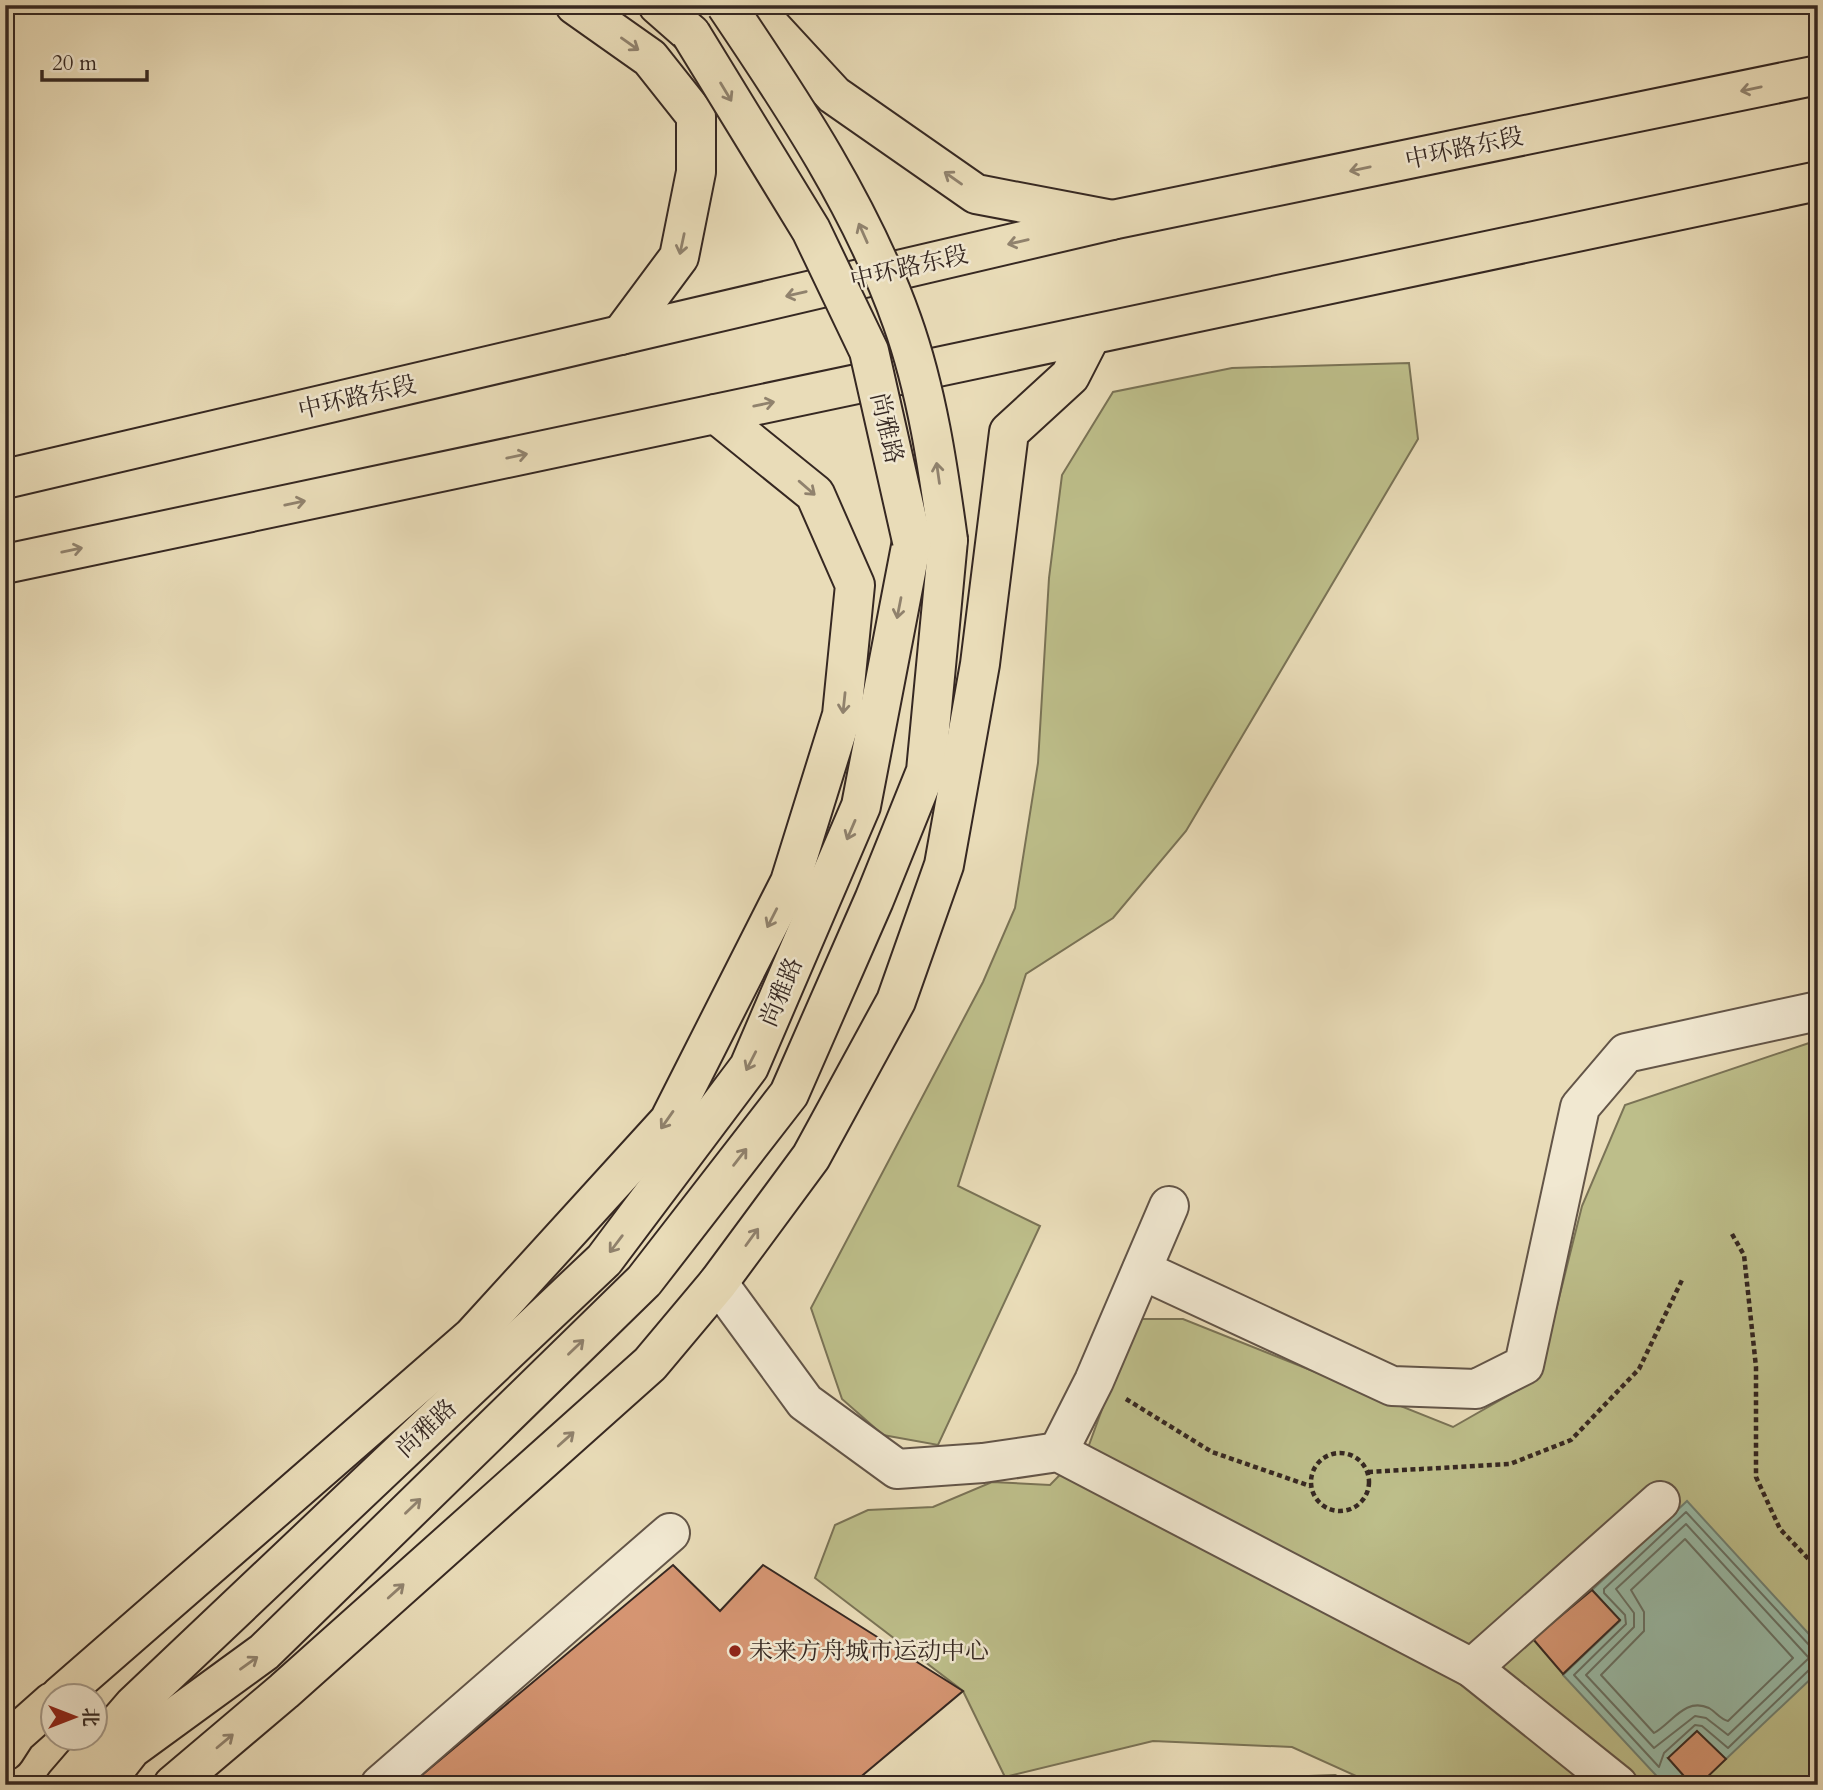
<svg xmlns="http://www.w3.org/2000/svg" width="1823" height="1790" font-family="Cardo,'Noto Serif SC',serif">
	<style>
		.green { fill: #bdbe8a; stroke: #7a7356; stroke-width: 2 }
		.water { fill: #99bca9; stroke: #718173; stroke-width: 2 }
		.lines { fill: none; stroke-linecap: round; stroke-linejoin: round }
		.shore { stroke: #687266; stroke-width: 2 }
		.building { fill: #d59572; stroke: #362822; stroke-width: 2 }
		.minor-casing { stroke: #635548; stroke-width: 42 }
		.major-casing { stroke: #362822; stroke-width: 42 }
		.highway-casing { stroke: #362822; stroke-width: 42 }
		.path { stroke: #362822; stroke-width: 4.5; stroke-dasharray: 5 3.5; stroke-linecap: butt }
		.minor { stroke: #f1e8d1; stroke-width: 38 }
		.major { stroke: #e9dcb8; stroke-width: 38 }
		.highway { stroke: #e9dcb8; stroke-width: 38 }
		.major-bridge-casing { stroke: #362822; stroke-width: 42; stroke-linecap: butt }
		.major-bridge { stroke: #e9dcb8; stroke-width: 38 }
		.oneway { stroke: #90826d }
		.poi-dot { fill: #8f2418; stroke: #f1e8d1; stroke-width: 2.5 }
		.labels { text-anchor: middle; stroke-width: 5; stroke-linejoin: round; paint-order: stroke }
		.street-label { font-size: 24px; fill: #362822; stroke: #f1e8d1 }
		.poi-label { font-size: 24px; fill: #362822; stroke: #f1e8d1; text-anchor: start }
	</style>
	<rect width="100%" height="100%" fill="#e9dcb8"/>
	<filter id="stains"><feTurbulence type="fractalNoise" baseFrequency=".00286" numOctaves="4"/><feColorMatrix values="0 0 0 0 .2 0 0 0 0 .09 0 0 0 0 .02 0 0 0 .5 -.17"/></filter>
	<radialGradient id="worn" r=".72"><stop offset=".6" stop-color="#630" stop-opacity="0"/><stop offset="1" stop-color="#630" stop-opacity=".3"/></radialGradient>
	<g class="green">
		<path d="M1409 363 1418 439 1186 831 1113 918 1026 974 958 1186 1040 1226 938 1445 883 1435 842 1399 811 1308 983 982 1015 908 1038 763 1049 578 1062 475 1113 392 1232 368Z"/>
		<path d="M1818 1040V1785H1376L1292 1747 1153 1741 1005 1777 963 1691 815 1578 835 1525 868 1510 933 1507 992 1482 1050 1485 1089 1445 1135 1319H1183L1453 1427 1539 1378 1582 1206 1625 1105Z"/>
		<path d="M1335 1775 1355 1785H1292L1309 1776Z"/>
	</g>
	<path class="water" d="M1687 1501 1818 1644V1672L1726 1759 1668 1758 1692 1785H1665L1563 1675 1620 1621 1592 1590Z"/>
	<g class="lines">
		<g class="shore">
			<path d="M1686 1524 1809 1658 1728 1735 1706 1718 1695 1716 1654 1748 1586 1675 1634 1627V1613L1616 1589Z"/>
			<path d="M1685 1539 1793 1658 1728 1721C1720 1719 1716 1712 1709 1708 1685 1697 1672 1723 1654 1733L1601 1675 1644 1631V1612L1631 1590Z"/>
			<path d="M1818 1648 1810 1646 1686 1512 1604 1589V1593L1625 1615 1626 1624 1574 1675 1659 1767 1664 1753 1695 1725 1702 1726 1728 1748 1810 1669 1818 1667"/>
		</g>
	</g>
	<g class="building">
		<path d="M673 1565 720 1611 763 1565 963 1691 851 1785H410Z"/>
		<path d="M1592 1590 1620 1620 1563 1674 1533 1639Z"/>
		<path d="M1697 1731 1726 1759 1699 1785H1692L1668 1758Z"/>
	</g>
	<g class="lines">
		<g class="minor-casing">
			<g id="minor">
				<path d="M1142 1270 1392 1386 1476 1389 1524 1365 1580 1107 1626 1053 1818 1011"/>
				<path d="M718 1283 805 1402 897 1469 983 1463 1058 1452 1472 1668 1618 1785"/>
				<path d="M1058 1452 1094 1381 1169 1206"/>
				<path d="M1472 1668 1660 1501"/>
				<path d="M380 1785 670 1533"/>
			</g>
		</g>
		<g class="major-casing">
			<g id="major">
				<path d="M575 5 650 58 696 116V172L679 257 621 335"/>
				<path d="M658 5 691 34"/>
				<path d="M751 5 834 95 976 194 1112 220"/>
				<path d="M60 1696 473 1336 669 1121 790 882 842 715 855 585 815 494 716 414"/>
				<path d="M5 1751 16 1734 52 1702"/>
				<path d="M65 1785 134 1705 604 1260 749 1067 861 806 912 541"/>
				<path d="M103 1785 131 1749 264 1652 644 1281 789 1094 874 900 926 771 948 540"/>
				<path d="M173 1785 284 1691 650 1364 718 1283 811 1157 896 1001 944 865 980 664 1009 432 1070 376 1091 335"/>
			</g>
		</g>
		<g class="highway-casing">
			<g id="highway">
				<path d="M5 479 1112 220 1818 75"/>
				<path d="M5 564 1818 181"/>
			</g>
		</g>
		<g class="path">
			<path d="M1732 1234 1744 1255 1756 1367V1477L1780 1529 1818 1569"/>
			<path d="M1126 1399 1212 1452 1310 1486"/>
			<circle cx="1340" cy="1482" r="29"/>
			<path d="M1368 1472 1510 1464 1571 1440 1639 1369 1682 1280"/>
		</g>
		<use href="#minor" class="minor"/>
		<use href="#major" class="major"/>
		<use href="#highway" class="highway"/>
		<g class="major-bridge-casing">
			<g id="major-bridge">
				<path d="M726 5C793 104 862 208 902 321 927 391 938 467 948 540"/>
				<path d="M691 34 811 230 869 351 912 541"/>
			</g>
		</g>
		<use href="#major-bridge" class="major-bridge"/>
	</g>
	<defs><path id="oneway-shaft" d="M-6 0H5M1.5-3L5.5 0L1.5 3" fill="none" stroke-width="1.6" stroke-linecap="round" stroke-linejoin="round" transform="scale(1.75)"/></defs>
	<g class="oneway">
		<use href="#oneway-shaft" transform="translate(630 44) rotate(35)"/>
		<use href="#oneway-shaft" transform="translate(1751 89) rotate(168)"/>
		<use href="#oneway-shaft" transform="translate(726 92) rotate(59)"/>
		<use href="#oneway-shaft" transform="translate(1360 169) rotate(168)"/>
		<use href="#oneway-shaft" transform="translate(953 178) rotate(-145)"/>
		<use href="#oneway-shaft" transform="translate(863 233) rotate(-114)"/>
		<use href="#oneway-shaft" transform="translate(1018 242) rotate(167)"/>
		<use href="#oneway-shaft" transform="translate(682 244) rotate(102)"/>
		<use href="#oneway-shaft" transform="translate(796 294) rotate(167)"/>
		<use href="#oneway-shaft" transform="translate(764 404) rotate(-12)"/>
		<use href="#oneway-shaft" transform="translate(517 456) rotate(-12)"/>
		<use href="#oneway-shaft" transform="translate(938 473) rotate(-98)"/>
		<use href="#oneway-shaft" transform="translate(807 488) rotate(41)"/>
		<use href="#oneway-shaft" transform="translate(295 503) rotate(-12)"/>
		<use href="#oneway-shaft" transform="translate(72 550) rotate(-12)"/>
		<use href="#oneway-shaft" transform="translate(899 608) rotate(101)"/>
		<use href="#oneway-shaft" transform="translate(844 703) rotate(96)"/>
		<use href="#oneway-shaft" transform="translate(851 830) rotate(113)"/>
		<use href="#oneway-shaft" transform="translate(772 918) rotate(117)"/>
		<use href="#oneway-shaft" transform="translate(751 1061) rotate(117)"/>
		<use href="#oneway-shaft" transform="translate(667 1120) rotate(125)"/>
		<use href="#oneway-shaft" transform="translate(740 1157) rotate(-52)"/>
		<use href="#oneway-shaft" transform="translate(752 1237) rotate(-54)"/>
		<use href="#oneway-shaft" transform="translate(616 1244) rotate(127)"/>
		<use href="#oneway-shaft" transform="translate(576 1347) rotate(-44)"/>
		<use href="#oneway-shaft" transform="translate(566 1439) rotate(-42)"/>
		<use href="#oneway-shaft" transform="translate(413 1506) rotate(-44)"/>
		<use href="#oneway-shaft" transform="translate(396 1591) rotate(-42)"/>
		<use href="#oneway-shaft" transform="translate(249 1663) rotate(-36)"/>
		<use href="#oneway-shaft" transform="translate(225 1741) rotate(-40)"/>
	</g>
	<circle class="poi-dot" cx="735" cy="1651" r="7"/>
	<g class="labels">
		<g class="street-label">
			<text transform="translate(1464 148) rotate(-12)" y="8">中环路东段</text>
			<text transform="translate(909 267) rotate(-13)" y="8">中环路东段</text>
			<text transform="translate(357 397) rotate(-13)" y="8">中环路东段</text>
			<text transform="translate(887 428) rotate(77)" y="8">尚雅路</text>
			<text transform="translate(781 992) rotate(-67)" y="8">尚雅路</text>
			<text transform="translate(426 1428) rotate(-43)" y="8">尚雅路</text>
		</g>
		<g class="poi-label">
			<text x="749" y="1659">未来方舟城市运动中心</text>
		</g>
	</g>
	<rect width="1823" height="1790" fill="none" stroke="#e9dcb8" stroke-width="28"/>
	<rect x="7" y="7" width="1809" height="1776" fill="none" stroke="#362822" stroke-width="3.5"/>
	<rect x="14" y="14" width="1795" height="1762" fill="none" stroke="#362822" stroke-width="2"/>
	<g transform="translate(74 1717) rotate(90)"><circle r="33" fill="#f1e8d1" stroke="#a69b8b" stroke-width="2"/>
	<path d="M0-5L12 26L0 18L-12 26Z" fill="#8f2418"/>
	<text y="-10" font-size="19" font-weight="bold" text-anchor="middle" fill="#362822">北</text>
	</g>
	<path d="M42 70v10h105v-10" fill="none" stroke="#362822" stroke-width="3.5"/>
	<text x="52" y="70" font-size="21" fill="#362822" stroke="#f1e8d1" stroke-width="5" paint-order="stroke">20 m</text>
	<rect width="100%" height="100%" filter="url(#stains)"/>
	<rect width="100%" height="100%" fill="url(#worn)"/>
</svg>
